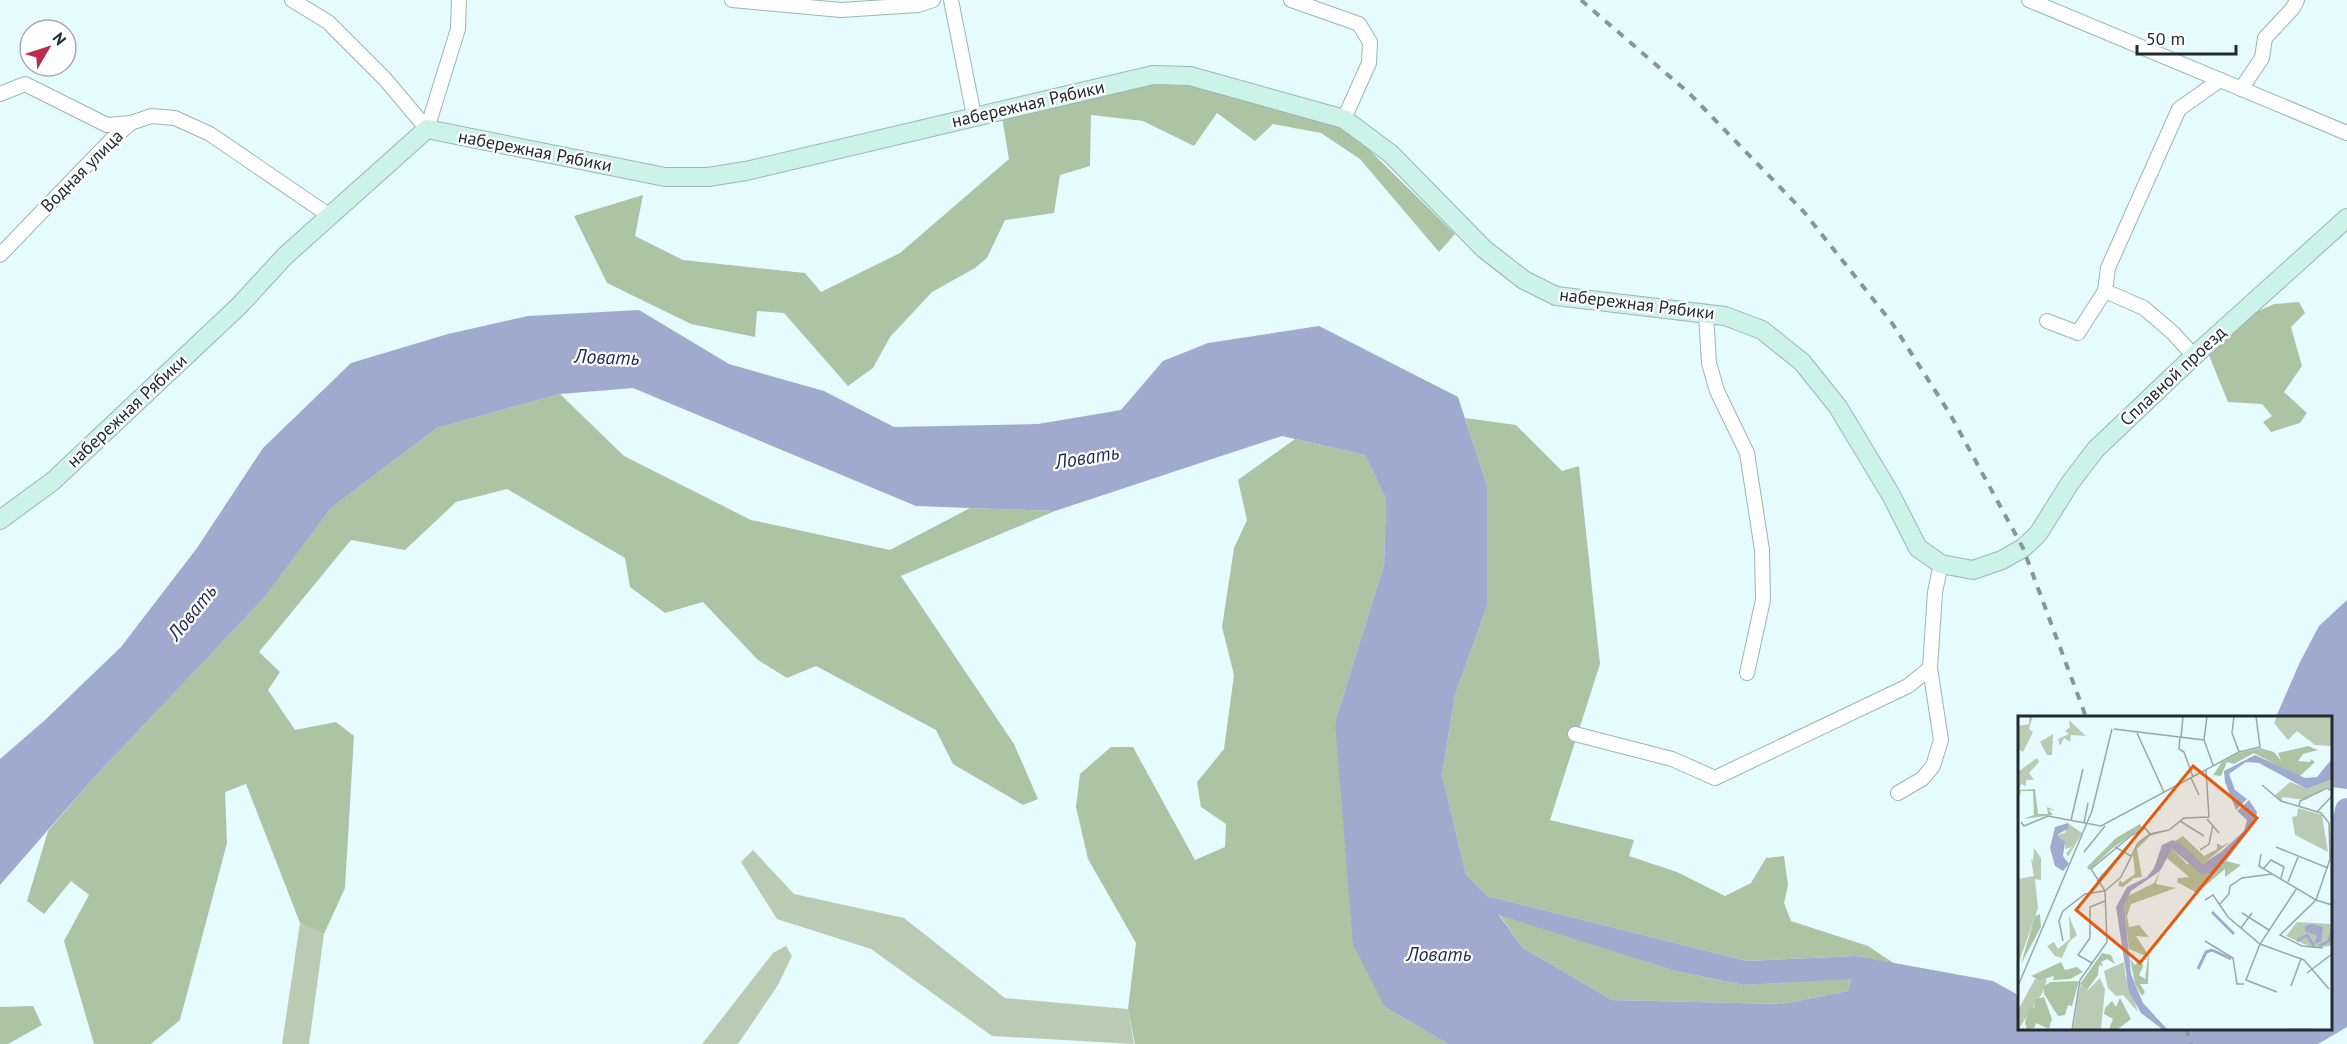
<svg xmlns="http://www.w3.org/2000/svg" width="2347" height="1044" font-family="'PT Sans',sans-serif">
	<style>
		.green { fill: #bacbb4 }
		.forest { fill: #acc4a3 }
		.water { fill: #9faace; fill-rule: evenodd }
		.lines { fill: none; stroke-linecap: round; stroke-linejoin: round }
		.river { stroke: #9faace; stroke-width: 24 }
		.street-casing { stroke: #9bb5b8; stroke-width: 16 }
		.secondary-casing { stroke: #9bb5b8; stroke-width: 20 }
		.street { stroke: #fff; stroke-width: 14 }
		.secondary { stroke: #cbf3e8; stroke-width: 18 }
		.rail { stroke: #869799; stroke-width: 4; stroke-dasharray: 8 8; stroke-linecap: butt }
		.labels { text-anchor: middle; stroke-width: 4.5; stroke-linejoin: round; paint-order: stroke }
		.street-label { font-size: 18px; fill: #222c2e; stroke: #fff }
		.water-label { font-size: 20px; font-style: italic; fill: #1f2856; stroke: #fff }
		.inset-river { fill: none; stroke: #9faace; stroke-width: 3 }
		.inset-road { fill: none; stroke: #97a8ab; stroke-width: 1.5 }
		.view { fill: #e8590c; fill-opacity: 0.15; stroke: #e8590c; stroke-width: 3 }
		.inset-edge { fill: none; stroke: #222c2e; stroke-width: 3 }
	</style>
	<rect width="100%" height="100%" fill="#e5fbfe"/>
	<g class="green">
		<path d="M753 850 794 894 904 918 1005 998 1128 1009 1134 1044 992 1036 871 949 777 919 741 862Z"/>
		<path d="M300 923 324 934 309 1044H282Z"/>
		<path d="M786 946 792 956 778 985 738 1044H702L773 953Z"/>
	</g>
	<g class="forest">
		<path d="M1149 81 1180 82 1337 126 1359 140 1455 234 1439 252 1360 159 1321 133 1273 124 1255 141 1217 113 1194 146 1143 121 1091 115 1090 166 1060 175 1054 213 1005 220 987 258 975 268 932 292 890 337 873 368 848 386 784 313 757 311 755 337 691 324 607 283 574 216 643 195 635 236 683 260 805 273 821 292 900 253 1009 159 1002 117Z"/>
		<path d="M2299 302 2305 313 2291 327 2302 366 2284 392 2307 413 2300 423 2271 432 2263 422 2272 416 2262 404 2228 402 2208 353 2254 313 2274 304Z"/>
		<path d="M560 394 624 456 751 520 890 550 970 508 1055 511 901 576 1014 744 1038 799 1023 805 953 764 936 730 816 666 787 678 758 660 703 602 665 613 630 587 625 558 507 489 456 502 405 550 351 540 259 652 280 672 268 690 295 730 336 722 354 736 345 888 324 934 300 923 246 784 225 792 227 843 180 1020 151 1044H94L64 941 89 895 71 881 44 914 27 901 48 831 90 782 265 597 331 508 437 428Z"/>
		<path d="M1465 418 1516 425 1562 471 1579 466 1600 664 1550 820 1634 840 1629 856 1677 872 1725 896 1751 883 1766 858 1784 856 1788 885 1784 903 1791 921 1868 946 1895 964 1856 956 1747 961 1487 896 1466 874 1442 775 1455 695 1487 606V485Z"/>
		<path d="M1295 439 1365 455 1386 499 1384 565 1335 722 1385 1007 1448 1044H1135L1128 1009 1136 943 1088 859 1076 807 1080 774 1111 747H1133L1195 860 1225 847 1226 824 1201 807 1197 782 1224 749 1234 675 1222 627 1234 548 1247 520 1238 480Z"/>
		<path d="M1499 914 1675 971 1744 985 1851 978 1848 991 1781 1004 1612 1000 1523 948Z"/>
		<path d="M33 1006 42 1025 8 1044H0V1007Z"/>
	</g>
	<g class="water">
		<path d="M639 310 729 364 824 391 894 427 1038 424 1121 410 1163 361 1208 343 1319 326 1458 397 1487 485V606L1455 695 1442 775 1466 874 1487 896 1747 961 1856 956 1993 981 2020 996V1028H2330L2331 831 2347 833V1027L2318 1044H1448L1385 1007 1353 944 1335 722 1384 565 1386 499 1365 455 1282 436 1055 511 916 506 633 388 560 394 437 428 331 508 265 597 90 782 0 885V759L44 721 121 647 197 548 263 448 351 363 448 334 528 316ZM1499 915 1675 971 1744 985 1851 979 1848 991 1781 1004 1612 1000 1523 948Z"/>
		<path d="M2347 600V789L2331 787 2330 717H2276L2300 662 2319 626Z"/>
	</g>
	<g class="lines">
		<path class="river" d="M2330 882 2347 810"/>
		<g class="street-casing">
			<g id="street">
				<path d="M292 0 328 22 385 79 427 129"/>
				<path d="M732 0 841 10 918 5 933 0"/>
				<path d="M951 0 974 116"/>
				<path d="M1291 0 1359 24 1370 42 1369 63 1344 119"/>
				<path d="M2029 0 2347 133"/>
				<path d="M2241 89 2262 58 2265 38 2293 8 2297 0"/>
				<path d="M0 94 25 84 107 125 131 123"/>
				<path d="M427 129 458 29 459 0"/>
				<path d="M0 255 110 141 131 123 151 116 175 118 210 134 330 216"/>
				<path d="M2105 291 2108 268 2179 109 2220 80"/>
				<path d="M1706 314 1709 363 1717 391 1747 453 1762 550 1763 600 1747 673"/>
				<path d="M2047 321 2078 333 2105 291 2144 308 2173 333 2194 356"/>
				<path d="M1575 734 1672 759 1715 778 1908 686 1930 668"/>
				<path d="M1898 793 1922 779 1933 766 1941 740 1930 668 1935 592 1941 564"/>
			</g>
		</g>
		<g class="secondary-casing">
			<path id="secondary" d="M0 520 53 481 239 306 285 256 427 129 665 177H708L746 171 1153 75 1190 76 1344 119 1391 154 1484 249 1524 280 1556 296 1725 316 1762 330 1802 362 1838 407 1891 495 1918 548 1941 564 1973 570 2002 560 2023 548 2038 534 2070 483 2096 449 2194 356 2347 218"/>
		</g>
		<use href="#street" class="street"/>
		<use href="#secondary" class="secondary"/>
		<g class="rail">
			<path d="M1581 0 1690 94 1804 212 1892 323 1950 414 2023 548 2086 717"/>
			<path d="M2186 1028 2191 1044"/>
		</g>
	</g>
	<g class="labels">
		<g class="street-label">
			<text transform="translate(1028 104) rotate(-13)" y="6">набережная Рябики</text>
			<text transform="translate(535 151) rotate(11)" y="6">набережная Рябики</text>
			<text transform="translate(82 171) rotate(-45)" y="6">Водная улица</text>
			<text transform="translate(1637 304) rotate(7)" y="6">набережная Рябики</text>
			<text transform="translate(2173 376) rotate(-43)" y="6">Сплавной проезд</text>
			<text transform="translate(127 411) rotate(-43)" y="6">набережная Рябики</text>
		</g>
		<g class="water-label">
			<text transform="translate(607 357) rotate(2)" y="7">Ловать</text>
			<text transform="translate(1087 457) rotate(-9)" y="7">Ловать</text>
			<text transform="translate(192 612) rotate(-51)" y="7">Ловать</text>
			<text x="1439" y="961">Ловать</text>
		</g>
	</g>
	<g transform="translate(2018 716)">
		<rect width="314" height="314" fill="#e5fbfe"/>
		<path d="M11 0H15L11 13 15 16 5 36 0 33V10L11 8ZM259 0H313V30L297 29 279 15 270 24 256 7ZM51 4 68 20 53 19 52 26 46 22 42 30 40 23 51 18 47 15 52 11ZM35 18 34 39H29L22 26ZM19 42 21 46 11 57 16 64H8V70L3 68 1 74V55ZM310 63H313V74L309 71 287 84 265 81 263 85 256 80 272 66 290 73ZM280 92 304 99 310 136 277 119 274 101 279 100ZM50 107 64 117 50 141 48 137 54 131 47 133V126L39 119 47 117ZM16 132 23 142V164L17 163 20 192 0 249V163L16 160 13 143 15 145ZM51 200 59 219 51 226 44 242 37 240 29 230 36 226 40 233 52 223ZM279 206 313 208V230L295 232 268 220ZM106 246 107 258 120 296 105 279 98 280 90 272 86 255ZM24 261 29 263 25 276 0 314V294L17 263ZM82 262 87 273 83 313 55 314 62 269 70 274Z" fill="#bacbb4"/>
		<path d="M290 30 300 34 285 38 280 45 292 46 293 43 297 46 281 61 236 37 216 48 209 46 203 60 195 59 204 46 221 37 242 32 256 36 263 45 260 37ZM17 73 20 98H30L29 91 38 95 30 93 35 99 5 103 16 99 15 75H3L2 81 1 74ZM122 108 124 112 96 131 71 154 69 151 98 122ZM145 116 132 120 119 133 124 161 116 162 105 171 100 170 102 164 104 167 117 158 115 139 120 128 132 118ZM165 120 186 140 199 133V127L204 130 212 126 185 148 157 125ZM154 133 169 148 204 150 208 145 223 149 207 161V153L179 177 159 166 160 162 171 161 149 142ZM142 155 138 168 158 172 113 188 109 200 111 211 121 209 131 221 118 220 131 240 130 268H122L127 276 124 280 117 267 112 243 117 249 123 243 125 251 121 259 127 263 130 241 111 233 106 189 110 180 136 167ZM22 198 23 211 3 248 17 200ZM84 237 93 239 97 248 89 243 83 246 85 250 81 249 80 259 69 274 62 268ZM43 246 47 254 59 251 65 256 52 263 35 264 36 260 22 264 13 260ZM61 265 54 290 50 289 47 299 40 300 26 278V270L33 266ZM26 281 34 303 31 313 18 307 16 312 9 313 7 307 12 290 16 292 18 283ZM102 282 113 303 100 313H91L95 303 86 298 87 292 94 285 98 291Z" fill="#acc4a3"/>
		<path d="M237 39 287 62 299 61 313 44V63L289 73 241 47 228 46 211 58 217 74 229 83 218 94 207 66 206 55ZM231 84 239 96 237 107 204 150 196 157 183 158 154 133 142 155 113 175 106 189 113 258 125 287 149 313H144L123 297 111 276 98 191 109 171 129 161 136 152 144 129 155 124 162 127 185 148 204 135 226 115 229 104 219 95ZM50 107 51 112 39 119 47 126 45 140 51 148 45 155 37 150 32 132 37 111ZM293 208 305 211 303 226 296 228 299 220 287 215V210Z" fill="#9faace"/>
		<path class="inset-river" d="M194 196 216 218M279 225 289 219 296 230M301 230 311 225 314 215M180 253 188 236 194 234 213 243M271 314H293"/>
		<path class="inset-road" d="M189 0 186 24 195 49M216 0 214 17 221 36M96 13 186 24M119 17 146 76M162 22 161 33 166 36 175 61M163 22 165 0M173 62 181 79M244 69 263 85 303 97 311 107M281 91 282 85 309 72 314 75M299 96 314 80M189 103 201 117M53 104 65 53M162 105 186 120M3 106 6 110 30 100 83 110 221 36 242 31 238 0M66 107 70 87M97 131 113 140M258 131 310 152M182 134 191 128 195 109M66 136 87 110M243 138 241 150 298 184 314 189M245 153 253 144 266 151 263 162M79 165 105 136M270 166 280 141M87 175 103 161 120 127 132 118 151 114 166 102 191 101 188 54M87 175 73 153 114 119 127 112 132 118M187 184 195 179 210 201 242 228 286 244 311 273M202 188 211 178 212 170 224 162 254 158M224 197 251 214M223 212 234 197M45 225 41 205 45 195 67 178 86 175M187 225 215 242 219 268H226M305 232 284 230 262 219 298 184 312 143 311 107M74 247 60 239 72 222V191L87 185M289 257 314 238M0 270 74 95 94 13M273 270 283 243M259 276 228 264 242 228 279 172M54 314 62 264 89 226 87 175"/>
		<path class="view" d="M175 50 239 102 122 247 58 194Z"/>
		<rect width="314" height="314" class="inset-edge"/>
	</g>
	<g transform="translate(48 48) rotate(51)"><circle r="28" fill="#ffffff" stroke="#a7abab" stroke-width="1.5"/>
	<path d="M0-4.5L10 22L0 15L-10 22Z" fill="#bd2c4e"/>
	<text y="-9" font-size="16" font-weight="bold" text-anchor="middle" fill="#222c2e">N</text>
	</g>
	<path d="M2137 45v9h99v-9" fill="none" stroke="#222c2e" stroke-width="3"/>
	<text x="2146" y="45" font-size="18" fill="#222c2e" stroke="#ffffff" stroke-width="4.5" paint-order="stroke">50 m</text>
</svg>
